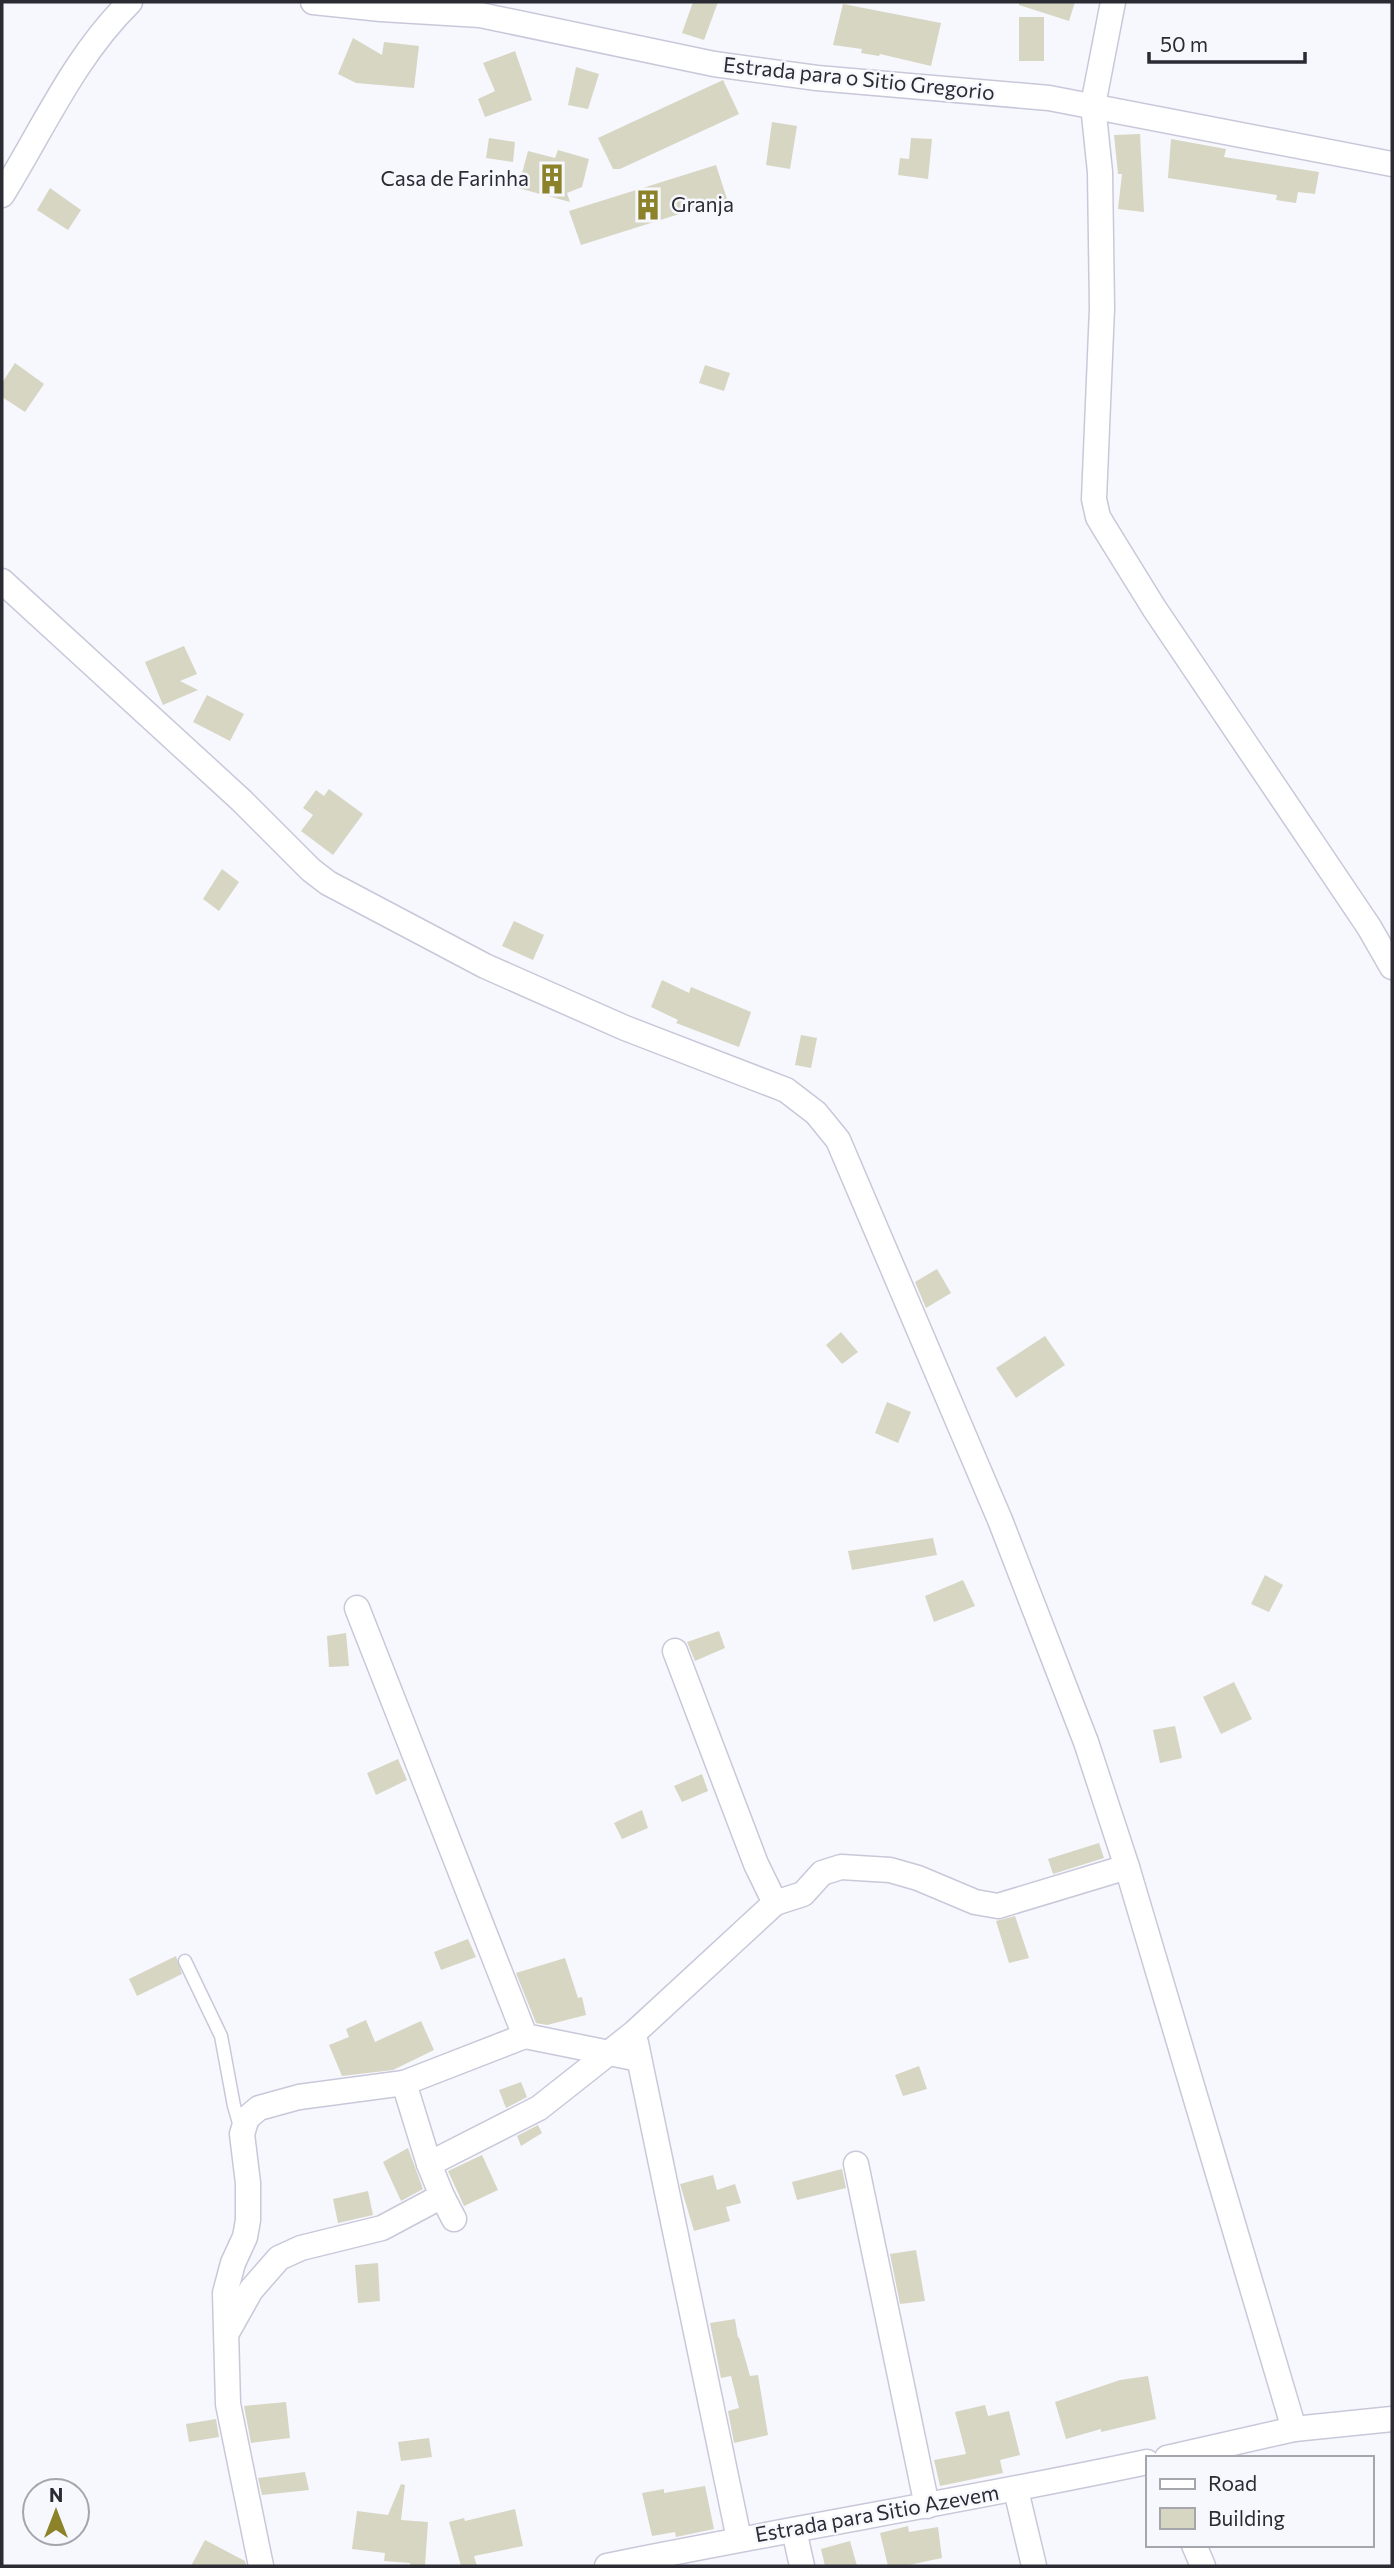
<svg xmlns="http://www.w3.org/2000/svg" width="1394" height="2568" font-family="Commissioner,sans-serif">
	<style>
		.building { fill: #d7d6c3 }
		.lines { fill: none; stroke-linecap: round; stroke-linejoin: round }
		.lane-casing { stroke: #c8c8da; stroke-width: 15 }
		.street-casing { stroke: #c8c8da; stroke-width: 27 }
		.lane { stroke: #fff; stroke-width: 12 }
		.street { stroke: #fff; stroke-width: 24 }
		.labels { text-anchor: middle; stroke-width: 5; stroke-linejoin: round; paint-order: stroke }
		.street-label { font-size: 21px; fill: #2b2b33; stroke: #f7f7fe }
		.poi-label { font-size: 21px; fill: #2b2b33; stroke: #f7f7fe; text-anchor: end }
	</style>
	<rect width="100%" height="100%" fill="#f7f7fe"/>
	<g class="building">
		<path d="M693 2H718L704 40 682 33Z"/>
		<path d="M1019 2H1075L1069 21 1019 5Z"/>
		<path d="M843 4 941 23 931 66 880 54 879 56 861 53 862 49 833 45Z"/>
		<rect x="1019" y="17" width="25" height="44"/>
		<path d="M353 38 382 55 384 42 419 46 414 88 356 83 338 74Z"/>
		<path d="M515 51 532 100 485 117 478 99 495 91 483 63Z"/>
		<path d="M576 67 599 74 588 109 568 105Z"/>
		<path d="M723 80 739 114 620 169H613L598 138Z"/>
		<path d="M772 122 797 126 790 169 766 165Z"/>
		<path d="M1140 134 1144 212 1118 209 1122 174H1118L1114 135Z"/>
		<path d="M489 138 515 142 513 162 486 158Z"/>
		<path d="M911 138 932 139 928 179 898 175 900 158 909 159Z"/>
		<path d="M1171 139 1226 149 1224 157 1319 172 1315 194 1298 192 1296 203 1276 200 1277 195 1168 178Z"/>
		<path d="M558 150 589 159 582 187 567 193 570 202 518 188 528 151 555 158Z"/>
		<path d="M716 165 727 199 581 245 569 211Z"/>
		<path d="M50 188 81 210 68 230 37 210Z"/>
		<path d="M15 363 44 384 25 412 2 397V383Z"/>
		<path d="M705 365 730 373 724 391 699 383Z"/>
		<path d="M184 646 197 674 180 681 198 690 163 705 145 662Z"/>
		<path d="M207 695 244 714 230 741 193 722Z"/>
		<path d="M329 789 363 814 333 855 301 831 313 815 303 808 316 790 324 796Z"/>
		<path d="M222 869 239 882 219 911 203 899Z"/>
		<path d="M514 921 544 935 533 960 502 946Z"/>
		<path d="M662 980 689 993 691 987 751 1012 739 1047 676 1023 678 1020 651 1007Z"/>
		<path d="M801 1035 817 1038 811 1068 795 1065Z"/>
		<path d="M937 1269 951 1293 926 1308 915 1282Z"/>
		<path d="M841 1332 858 1352 842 1364 826 1345Z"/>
		<path d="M1045 1336 1065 1365 1016 1398 996 1368Z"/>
		<path d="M887 1402 911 1412 898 1443 875 1433Z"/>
		<path d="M933 1538 937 1555 852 1570 848 1551Z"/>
		<path d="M1265 1575 1283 1585 1269 1612 1251 1604Z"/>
		<path d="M963 1580 975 1606 934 1622 925 1596Z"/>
		<path d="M719 1631 725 1648 695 1661 687 1642Z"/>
		<path d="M346 1633 349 1666 329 1667 327 1636Z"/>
		<path d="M1234 1682 1252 1719 1221 1734 1203 1697Z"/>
		<path d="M1175 1726 1182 1758 1160 1763 1153 1730Z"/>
		<path d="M398 1759 407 1780 376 1795 367 1773Z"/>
		<path d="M702 1774 708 1791 682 1802 674 1786Z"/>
		<path d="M642 1810 648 1828 622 1839 614 1823Z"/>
		<path d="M1099 1843 1104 1858 1053 1874 1048 1859Z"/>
		<path d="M1015 1916 1029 1958 1009 1963 996 1921Z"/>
		<path d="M468 1939 476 1957 441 1970 434 1952Z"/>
		<path d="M176 1956 182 1974 137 1996 129 1979Z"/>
		<path d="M565 1958 578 1998 582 1997 586 2015 547 2025 536 2023 516 1973Z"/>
		<path d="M366 2020 375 2042 421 2021 434 2050 393 2070 342 2076 329 2045 349 2037 346 2029Z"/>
		<path d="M919 2066 927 2089 903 2096 895 2075Z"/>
		<path d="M521 2082 527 2097 506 2108 499 2090Z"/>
		<path d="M538 2125 542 2133 521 2146 517 2136Z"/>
		<path d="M408 2148 423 2189 401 2201 383 2162Z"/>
		<path d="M482 2155 498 2190 464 2206 448 2171Z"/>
		<path d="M842 2169 846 2188 797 2200 792 2182Z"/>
		<path d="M713 2175 717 2190 735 2184 741 2203 726 2207 730 2221 694 2231 680 2184Z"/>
		<path d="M368 2191 373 2215 338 2223 333 2199Z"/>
		<path d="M916 2250 925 2301 900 2304 890 2254Z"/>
		<path d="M378 2263 380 2301 358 2303 355 2265Z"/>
		<path d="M735 2319 738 2338 739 2337 750 2376 758 2375 768 2435 734 2443 728 2411 739 2408 731 2376 721 2378 710 2323Z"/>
		<path d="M1148 2376 1156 2419 1101 2432V2429L1066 2439 1055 2402 1120 2380Z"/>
		<path d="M286 2402 290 2438 251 2443 244 2406Z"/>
		<path d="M985 2405 988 2416 1009 2411 1020 2455 1000 2460 1003 2473 940 2486 934 2460 966 2454 955 2412Z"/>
		<path d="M216 2419 219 2437 189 2442 186 2424Z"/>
		<path d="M429 2438 432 2457 401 2461 398 2442Z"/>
		<path d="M305 2472 309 2490 262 2495 258 2478Z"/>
		<path d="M401 2484 405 2485 401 2520 428 2522 425 2566H410V2563L384 2561 385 2553 352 2549 357 2511 388 2515Z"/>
		<path d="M705 2486 714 2529 676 2537 675 2532 652 2536 642 2493 664 2489V2493Z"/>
		<path d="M515 2509 523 2546 474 2556 477 2566H461L449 2522 464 2518 465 2521Z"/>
		<path d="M908 2526 909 2532 938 2527 942 2558 904 2566H888L880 2533Z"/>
		<path d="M205 2540 245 2561 246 2566H191Z"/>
		<path d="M850 2541 857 2566H825L821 2549Z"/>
	</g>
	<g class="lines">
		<g class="lane-casing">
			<path id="lane" d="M185 1961 221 2036 234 2106 241 2130"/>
		</g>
		<g class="street-casing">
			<g id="street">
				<path d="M313 2 381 9 480 15 714 64 817 78 1049 98 1392 164"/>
				<path d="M1113 2 1093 105 1100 172 1102 308 1094 499 1098 517 1107 532 1154 608 1369 927 1392 967"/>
				<path d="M2 195C43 129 74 57 130 2"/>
				<path d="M2 581 241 800 311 870 328 883 485 966 625 1028 786 1090 816 1113 838 1140 1000 1520 1086 1742 1127 1867 1294 2429"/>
				<path d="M357 1608 525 2036 639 2059"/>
				<path d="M775 1903 803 1894 822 1873 841 1867 890 1870 918 1878 975 1902 998 1906 1127 1867"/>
				<path d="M636 2043 739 2539"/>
				<path d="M429 2164 539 2108 634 2033 775 1903 756 1864 675 1651"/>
				<path d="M856 2164 927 2506"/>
				<path d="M442 2196 454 2219"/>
				<path d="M228 2331 251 2290 279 2258 301 2248 382 2228 442 2196 429 2164 404 2083"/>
				<path d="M1167 2458 1294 2429 1392 2419"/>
				<path d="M1016 2490 1034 2566"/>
				<path d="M794 2530 802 2566"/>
				<path d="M1194 2545 1203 2566"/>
				<path d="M261 2566 228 2404 225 2293 233 2263 245 2237 248 2220V2183L242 2134 247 2118 259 2108 299 2097 404 2083 525 2036"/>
				<path d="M607 2566C786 2529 968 2500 1147 2462"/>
			</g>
		</g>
		<use href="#lane" class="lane"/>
		<use href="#street" class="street"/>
	</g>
	<defs>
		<g id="building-bare" transform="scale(2.415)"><path d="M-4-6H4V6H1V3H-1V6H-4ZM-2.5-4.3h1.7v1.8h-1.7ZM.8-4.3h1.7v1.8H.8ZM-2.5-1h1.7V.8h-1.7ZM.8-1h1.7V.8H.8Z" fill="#8b822a" stroke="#f7f7fe" stroke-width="2.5" paint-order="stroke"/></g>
	</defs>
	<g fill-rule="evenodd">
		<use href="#building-bare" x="552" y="179"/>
		<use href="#building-bare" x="648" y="205"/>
	</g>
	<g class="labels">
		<g class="street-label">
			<text transform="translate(859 79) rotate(6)" y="7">Estrada para o Sitio Gregorio</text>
			<text transform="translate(877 2514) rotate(-10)" y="7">Estrada para Sitio Azevem</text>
		</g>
		<g class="poi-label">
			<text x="529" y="186">Casa de Farinha</text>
			<text x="671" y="212" text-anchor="start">Granja</text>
		</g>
	</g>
	<rect width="1394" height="2568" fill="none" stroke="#2b2b33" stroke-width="7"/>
	<rect x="1146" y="2456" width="228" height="91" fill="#f7f7fe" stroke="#a5a5ad" stroke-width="2"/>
	<rect x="1160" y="2479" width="35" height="10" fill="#ffffff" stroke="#a5a5ad" stroke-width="2"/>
	<text x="1208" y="2491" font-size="21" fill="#2b2b33">Road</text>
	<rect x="1160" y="2508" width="35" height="21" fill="#d7d6c3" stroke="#a5a5ad" stroke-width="2"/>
	<text x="1208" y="2526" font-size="21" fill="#2b2b33">Building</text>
	<g transform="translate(56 2512)"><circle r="33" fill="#f7f7fe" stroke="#a5a5ad" stroke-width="2"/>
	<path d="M0-5L12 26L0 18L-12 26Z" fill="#8b822a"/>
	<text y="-10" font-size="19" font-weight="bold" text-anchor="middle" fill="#2b2b33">N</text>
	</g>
	<path d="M1149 52v10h156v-10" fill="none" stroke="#2b2b33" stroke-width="3.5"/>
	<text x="1160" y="52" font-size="21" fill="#2b2b33" stroke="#f7f7fe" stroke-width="5" paint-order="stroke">50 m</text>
</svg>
